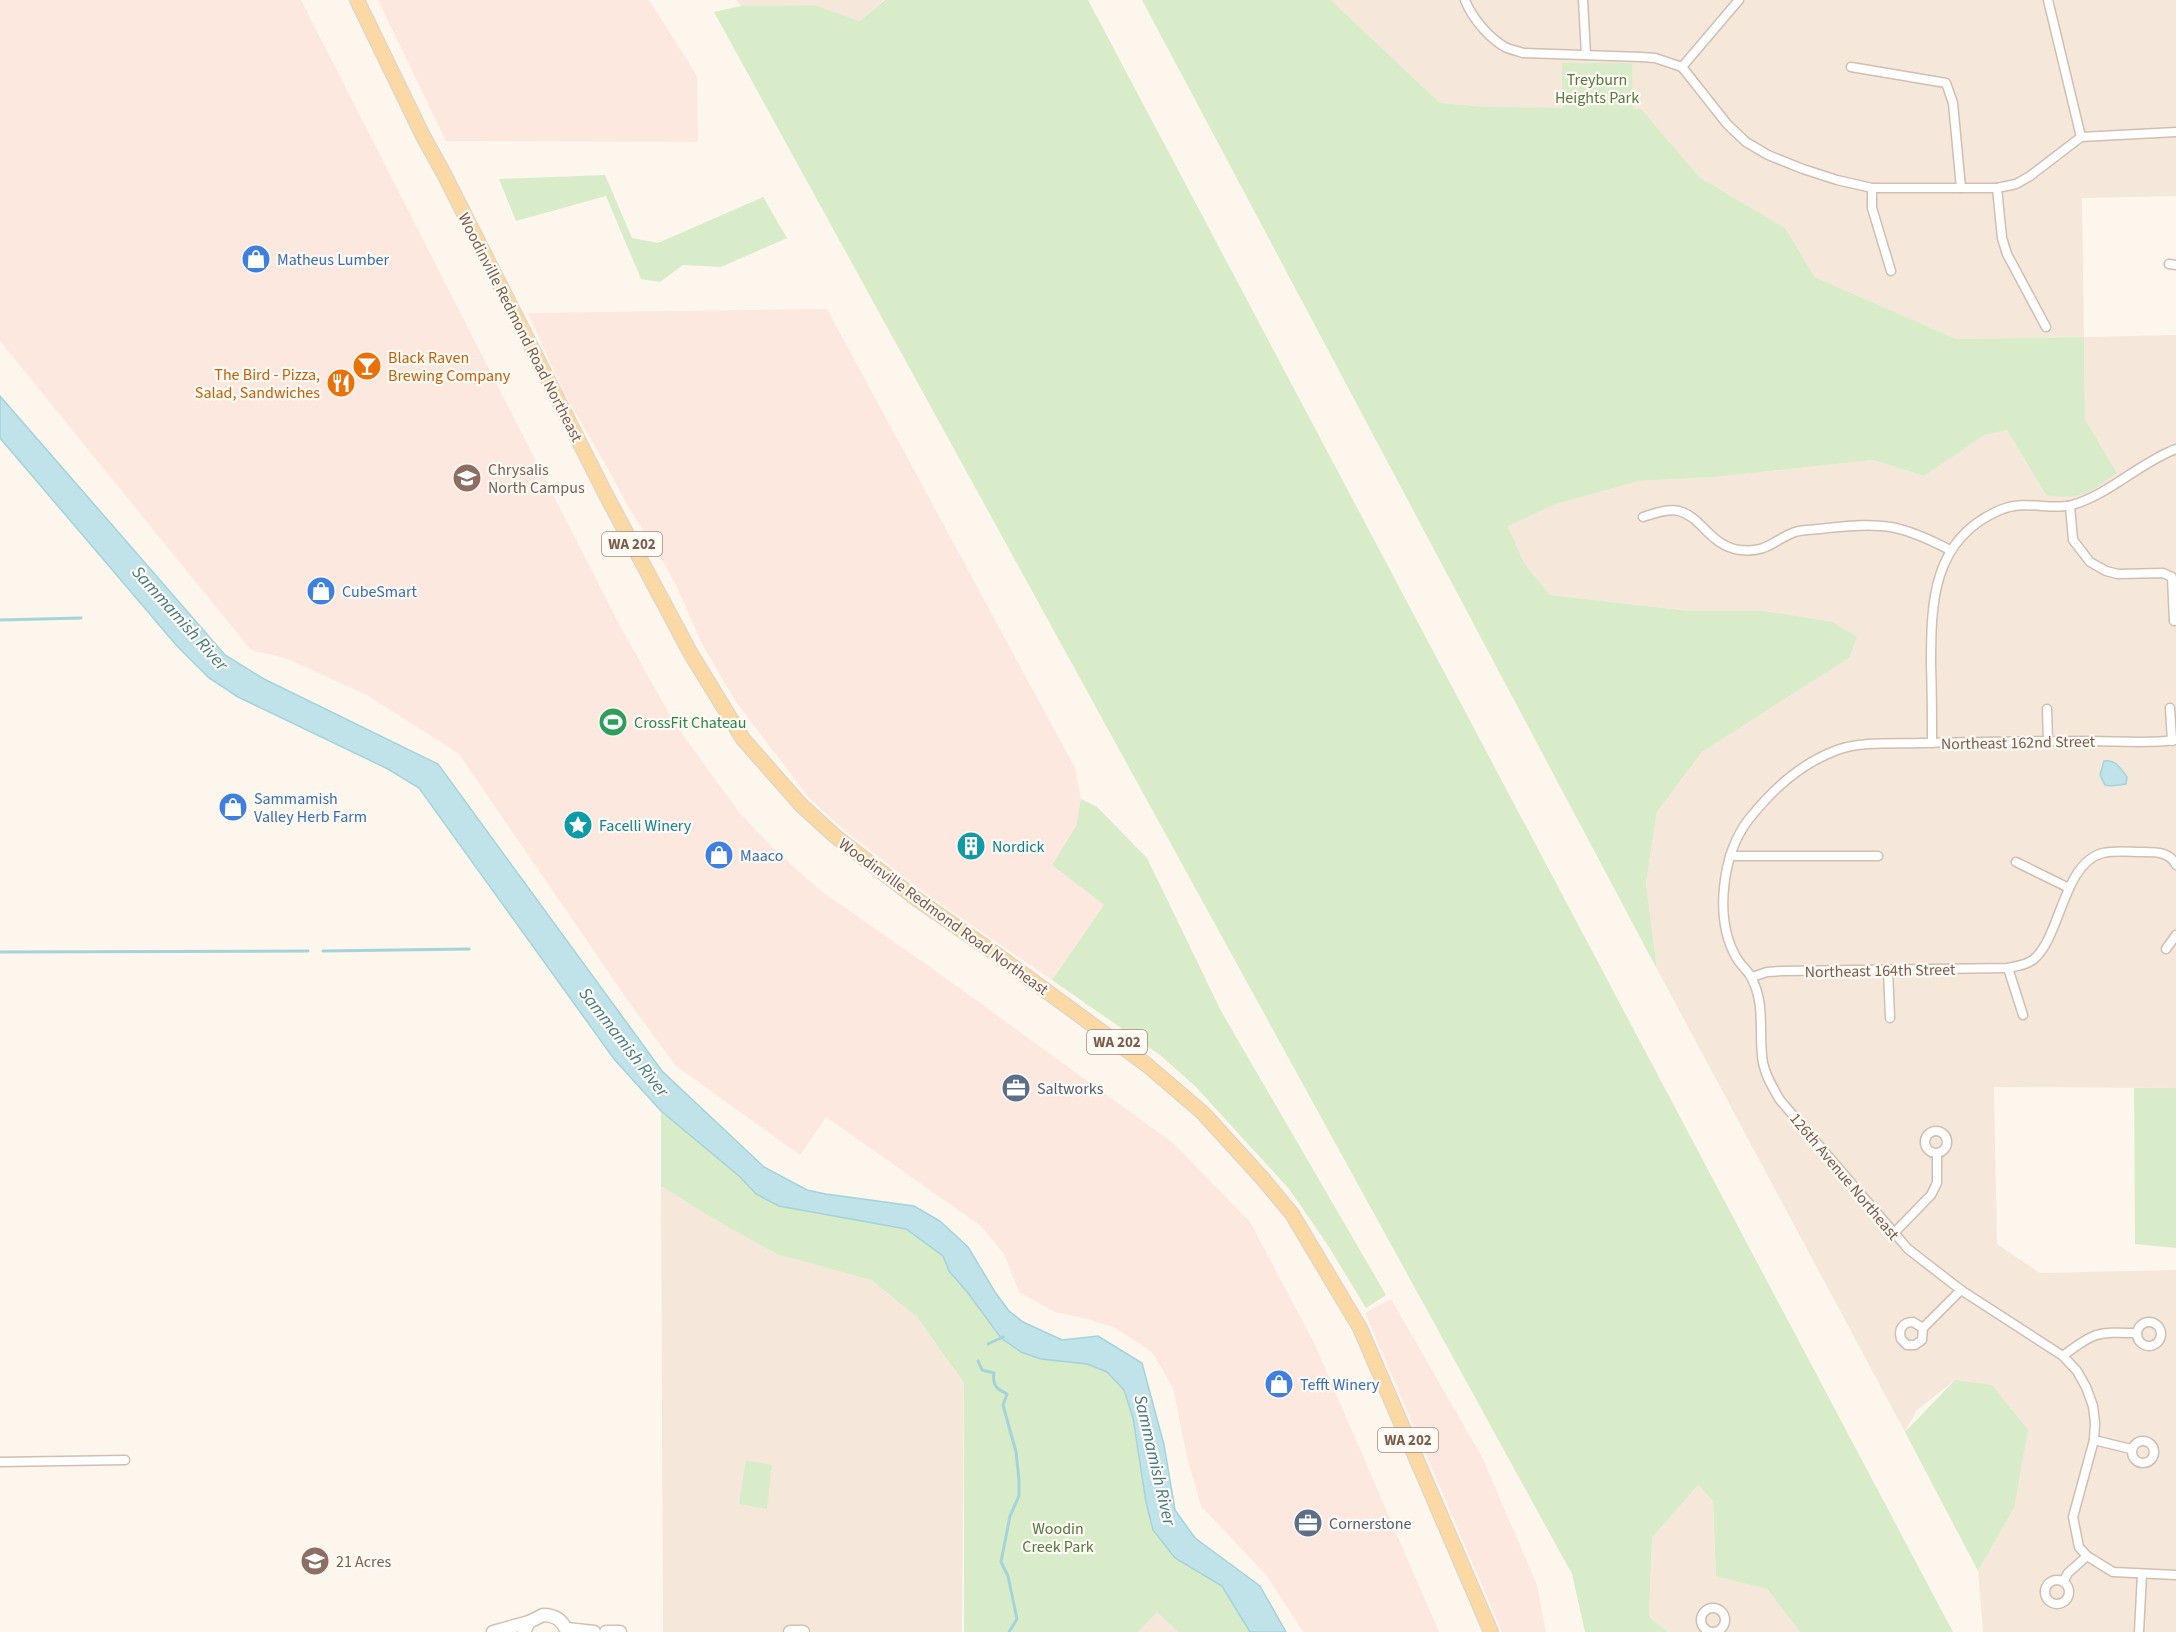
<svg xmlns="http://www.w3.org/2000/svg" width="2176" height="1632" font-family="'Source Sans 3',sans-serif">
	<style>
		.residential { fill: #f5e8da }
		.commercial { fill: #fde8e0 }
		.green { fill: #d8ecc9 }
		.water { fill: #bfe3e8; stroke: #a5d3da; stroke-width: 1.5 }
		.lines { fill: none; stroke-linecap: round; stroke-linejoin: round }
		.stream { stroke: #a5d3da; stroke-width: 3 }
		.street-casing { stroke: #d1beb0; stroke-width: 11 }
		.secondary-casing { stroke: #d6c0b0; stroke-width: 15 }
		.primary-casing { stroke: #dad1cd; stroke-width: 16 }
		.street { stroke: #fff; stroke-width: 8 }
		.secondary { stroke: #fff; stroke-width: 12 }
		.primary { stroke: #fbd9a5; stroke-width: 14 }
		.labels { text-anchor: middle; stroke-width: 4.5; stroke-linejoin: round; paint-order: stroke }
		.shield { fill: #fffaf3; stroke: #a28b7f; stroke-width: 1.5 }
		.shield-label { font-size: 15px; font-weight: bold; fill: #7a5c4d }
		.park-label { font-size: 16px; fill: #537a41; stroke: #fffaf3 }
		.shop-label { font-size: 16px; fill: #366cbe; stroke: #fffaf3; text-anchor: start }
		.street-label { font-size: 16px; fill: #7a5c4d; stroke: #fffaf3 }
		.food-label { font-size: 16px; fill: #c56008; stroke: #fffaf3; text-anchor: start }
		.education-label { font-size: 16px; fill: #785e54; stroke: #fffaf3; text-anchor: start }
		.leisure-label { font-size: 16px; fill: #27864d; stroke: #fffaf3; text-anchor: start }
		.culture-label { font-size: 16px; fill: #0d838f; stroke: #fffaf3; text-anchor: start }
		.service-label { font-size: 16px; fill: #4e5e75; stroke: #fffaf3; text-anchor: start }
		.water-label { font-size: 18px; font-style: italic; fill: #437c86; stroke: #fffaf3 }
	</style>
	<rect width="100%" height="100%" fill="#fdf6ec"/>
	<g class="residential">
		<path d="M736 0H884L855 24 814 5 741 6Z"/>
		<path d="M1331 0H2176V196L2082 198 2084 337 2176 335V1088L1994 1087 1997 1244 2040 1273 2176 1270V1632H1983L1978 1571 2014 1508 1955 1380 1916 1411 1905 1432 1657 969 1646 883 1657 812 1702 752 1849 658 1763 611H1690L1550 595 1524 563 1508 526 1556 504 1639 481 1715 477 1873 460 1924 476 1985 435 2007 430 2046 495 2117 473 2085 419 2084 337 1956 339 1815 277 1785 228 1699 177 1488 107 1440 103Z"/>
		<path d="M661 1186 709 1216 776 1254 871 1280 917 1317 964 1383 962 1632H663Z"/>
		<path d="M1698 1485 1713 1501 1716 1575 1767 1589 1800 1632H1668L1649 1617 1652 1538Z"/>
		<path d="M1157 1611 1178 1632H1138Z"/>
	</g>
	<g class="commercial">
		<path d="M0 0H301L621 628 675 724 738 811 775 850 821 891 933 969 1173 1143 1250 1222 1314 1343 1439 1632H1303L1268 1577 1201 1506 1187 1457 1173 1388 1152 1352 1115 1328 1088 1319 1055 1312 1019 1292 1004 1254 981 1226 826 1117 800 1155 676 1066 631 1005 459 754 367 695 285 658 251 650 0 341Z"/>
		<path d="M378 0H649L697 76 698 142 446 141Z"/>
		<path d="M827 309 1075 768 1081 799 1076 826 1052 865 1104 905 1052 980 925 893 843 829 809 798 736 702 702 644 677 587 655 548 627 505 611 474 564 393 528 313Z"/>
		<path d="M1391 1299 1482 1457 1537 1585 1546 1632H1502L1365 1313Z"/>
	</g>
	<g class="green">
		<path d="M885 0H1088L1953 1632H1800L1767 1589 1716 1576 1713 1501 1698 1485 1652 1538 1649 1617 1668 1632H1585L1572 1574 714 12 741 6 814 5 859 21Z"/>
		<path d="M1142 0H1331L1440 103 1488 107 1562 108V63H1632L1633 109H1641L1699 177 1785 228 1815 277 1956 339 2084 337 2085 419 2117 473C2089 492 2082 501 2046 495L2007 430 1985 435 1924 476 1873 460 1715 477 1639 481 1556 504 1508 526 1524 563 1550 595 1690 611H1763L1833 622 1857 637 1849 658 1702 752 1657 812 1646 883 1657 969Z"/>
		<path d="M605 175 632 238 658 243 763 197 787 238 721 267 683 265 660 282 641 279 606 196 516 221 499 179Z"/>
		<path d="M1081 799 1097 807 1147 858 1221 1011 1386 1295 1366 1308 1329 1247 1290 1190 1195 1086 1160 1055 1052 980 1104 905 1052 865 1076 826Z"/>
		<path d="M2134 1088H2176V1248L2135 1244Z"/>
		<path d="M661 1111 739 1176 756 1194 779 1206 906 1229 943 1256 949 1271 968 1293 1001 1338 1021 1352 1041 1359 1087 1364 1107 1372 1124 1390 1133 1418 1146 1502 1153 1530 1175 1558 1222 1586 1250 1632H1178L1157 1612 1138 1632H964V1383L917 1317 871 1280 776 1254 709 1216 661 1186Z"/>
		<path d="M1955 1380 1992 1385 2028 1430 2014 1508 1978 1571 1905 1432Z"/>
		<path d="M746 1460 772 1465 767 1509 739 1504Z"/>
	</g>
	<g class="water">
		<path d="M0 396 225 655 264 679 438 764 662 1071 764 1167 807 1190 826 1194 914 1206 940 1221 968 1247 995 1292 1009 1311 1023 1322 1062 1340 1098 1336 1142 1363 1164 1445 1175 1510 1195 1538 1260 1586 1286 1632H1250L1222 1586 1175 1558 1153 1530 1146 1502 1133 1418 1124 1390 1107 1372 1087 1364 1041 1359 1021 1352 1001 1338 968 1293 949 1271 943 1256 906 1229 779 1206 756 1194 739 1176 661 1111 614 1059 419 788 388 769 238 697 209 678 177 646 0 438Z"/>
		<path d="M2104 761C2116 759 2120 768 2127 777L2126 784 2111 786 2105 785 2100 775Z"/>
	</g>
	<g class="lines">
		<g class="stream">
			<path d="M0 620 81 618"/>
			<path d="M323 951 469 949"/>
			<path d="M0 952 308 951"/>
			<path d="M988 1344 1003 1337"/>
			<path d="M978 1361 982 1370 994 1373C992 1386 997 1389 1007 1394L1003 1405 1016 1452 1019 1480V1496L1010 1516 1001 1562 1008 1576 1017 1619 1009 1632"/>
		</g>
		<g class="street-casing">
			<g id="street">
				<path d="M1465 0C1472 18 1489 38 1505 47 1511 50 1518 51 1523 53L1641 57 1655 58 1682 67"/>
				<path d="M1583 0 1586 55"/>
				<path d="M2048 0 2081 137"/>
				<path d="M1682 67 1727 124 1746 142 1768 155 1803 169 1837 180 1872 188H1997L2016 184 2030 176 2081 137 2176 132"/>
				<path d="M1682 67 1739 0"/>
				<path d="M1851 67 1946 83 1953 103 1961 188"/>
				<path d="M1872 188V208L1891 271"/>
				<path d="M1997 188 2002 238 2007 254 2046 327"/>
				<path d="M2169 264 2176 265"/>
				<path d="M2070 506 2073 540 2090 562 2106 571 2118 574 2163 573 2172 577 2174 621"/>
				<path d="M1643 517C1653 514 1667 508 1679 511 1702 517 1710 546 1740 550 1768 553 1773 540 1795 532 1805 529 1817 530 1827 528 1883 522 1900 524 1950 550"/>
				<path d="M2170 708 2172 741"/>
				<path d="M2047 709 2048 741"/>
				<path d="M1932 743C1932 717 1932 691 1931 665 1931 603 1932 539 2000 510 2026 499 2050 511 2072 505 2110 494 2139 463 2176 449"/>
				<path d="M1730 856H1878"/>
				<path d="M2016 862 2069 888"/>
				<path d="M2166 949 2176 935"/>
				<path d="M2008 968 2023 1015"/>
				<path d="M1888 970 1890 1018"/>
				<path d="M1752 977 1767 972 1782 971 2008 968C2017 966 2027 965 2034 959 2061 936 2063 863 2103 853 2115 850 2131 852 2144 852 2156 852 2170 852 2176 865"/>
				<circle cx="1936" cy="1142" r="11"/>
				<path d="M1894 1233 1931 1195 1937 1183V1153"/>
				<circle cx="2149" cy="1334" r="12"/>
				<path d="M1923 1328 1922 1340 1915 1345H1907L1901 1339C1898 1329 1903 1322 1913 1322L1923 1328 1961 1290"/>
				<path d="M2063 1356C2095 1331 2098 1332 2137 1333"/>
				<path d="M2094 1440 2131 1449"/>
				<circle cx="2143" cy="1452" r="11"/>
				<path d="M0 1462 125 1460"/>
				<path d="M2087 1556 2113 1572 2176 1575"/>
				<circle cx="2057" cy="1592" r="12"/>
				<path d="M2063 1582 2068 1573 2087 1556 2079 1547 2073 1517 2094 1440 2095 1423 2093 1406 2086 1387 2077 1371 2063 1356 1961 1290 1908 1249 1780 1100C1773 1088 1766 1077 1763 1063 1758 1035 1766 1006 1752 979 1749 971 1740 965 1736 957 1714 918 1722 854 1749 819 1773 789 1800 764 1837 750 1863 741 1894 744 1922 743 1978 742 2034 741 2090 741 2118 741 2148 744 2176 740"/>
				<circle cx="1713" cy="1620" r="12"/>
				<path d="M2139 1632 2142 1574"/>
			</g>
		</g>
		<g class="secondary-casing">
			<g id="secondary">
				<path d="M567 1629 594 1632"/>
				<path d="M493 1632 529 1622"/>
				<path d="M524 1632 529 1622 543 1615C555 1615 563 1620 567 1632"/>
				<path d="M606 1632H620"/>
				<path d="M790 1632H803"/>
			</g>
		</g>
		<g class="primary-casing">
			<path id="primary" d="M357 0 423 136 443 172 606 495 691 654 743 739 801 805 835 836 918 900 996 954 1147 1065 1203 1113 1263 1179 1292 1214 1360 1328 1491 1632"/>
		</g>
		<use href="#street" class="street"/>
		<use href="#secondary" class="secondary"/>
		<use href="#primary" class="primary"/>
	</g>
	<defs>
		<g id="shop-disc" transform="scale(1.5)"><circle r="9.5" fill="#3f7fe0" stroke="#fffaf3"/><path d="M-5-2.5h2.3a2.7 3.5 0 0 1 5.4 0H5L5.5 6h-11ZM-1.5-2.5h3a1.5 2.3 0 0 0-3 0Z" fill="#fff"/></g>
		<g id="bar-disc" transform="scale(1.5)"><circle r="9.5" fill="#e8710a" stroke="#fffaf3"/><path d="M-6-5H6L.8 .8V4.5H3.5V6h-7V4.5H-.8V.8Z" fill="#fff"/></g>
		<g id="restaurant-disc" transform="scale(1.5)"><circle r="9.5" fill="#e8710a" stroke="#fffaf3"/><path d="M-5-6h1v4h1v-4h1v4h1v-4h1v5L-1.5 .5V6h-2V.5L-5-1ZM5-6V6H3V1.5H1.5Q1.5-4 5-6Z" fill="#fff"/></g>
		<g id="school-disc" transform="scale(1.5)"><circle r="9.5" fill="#8d6e63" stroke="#fffaf3"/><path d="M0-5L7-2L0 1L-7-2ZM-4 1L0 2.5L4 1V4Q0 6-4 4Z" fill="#fff"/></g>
		<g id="stadium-disc" transform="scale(1.5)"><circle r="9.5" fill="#2e9e5b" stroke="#fffaf3"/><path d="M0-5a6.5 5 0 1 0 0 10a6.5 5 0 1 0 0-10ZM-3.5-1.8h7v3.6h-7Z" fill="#fff"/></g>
		<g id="sight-disc" transform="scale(1.5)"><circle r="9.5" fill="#0f9aa8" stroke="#fffaf3"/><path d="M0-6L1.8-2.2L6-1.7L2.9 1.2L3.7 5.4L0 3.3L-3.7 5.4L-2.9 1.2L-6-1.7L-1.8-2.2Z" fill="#fff"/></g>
		<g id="building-disc" transform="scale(1.5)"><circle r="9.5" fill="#0f9aa8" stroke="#fffaf3"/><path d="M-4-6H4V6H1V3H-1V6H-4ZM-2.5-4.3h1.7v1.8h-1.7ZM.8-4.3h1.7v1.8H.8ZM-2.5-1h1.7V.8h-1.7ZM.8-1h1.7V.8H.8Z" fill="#fff"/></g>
		<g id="office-disc" transform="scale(1.5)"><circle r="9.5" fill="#5c6f8a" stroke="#fffaf3"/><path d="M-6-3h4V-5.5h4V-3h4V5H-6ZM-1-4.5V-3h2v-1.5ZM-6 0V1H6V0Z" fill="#fff"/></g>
	</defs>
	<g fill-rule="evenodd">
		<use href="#shop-disc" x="256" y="259"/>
		<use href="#bar-disc" x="367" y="366"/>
		<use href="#restaurant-disc" x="341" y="383"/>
		<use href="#school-disc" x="467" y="478"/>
		<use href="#shop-disc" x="321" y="591"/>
		<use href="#stadium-disc" x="613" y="722"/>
		<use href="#shop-disc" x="233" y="807"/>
		<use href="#sight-disc" x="578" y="825"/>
		<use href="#building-disc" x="971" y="846"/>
		<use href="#shop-disc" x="719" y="855"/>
		<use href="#office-disc" x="1016" y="1088"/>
		<use href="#shop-disc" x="1279" y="1384"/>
		<use href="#office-disc" x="1308" y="1523"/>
		<use href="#school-disc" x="315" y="1561"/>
	</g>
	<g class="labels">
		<g class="shield">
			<rect x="602" y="532" width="60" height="24" rx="4.5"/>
			<rect x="1087" y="1030" width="60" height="24" rx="4.5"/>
			<rect x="1378" y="1428" width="60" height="24" rx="4.5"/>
		</g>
		<g class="shield-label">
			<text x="632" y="549">WA 202</text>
			<text x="1117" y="1047">WA 202</text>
			<text x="1408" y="1445">WA 202</text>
		</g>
		<g class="park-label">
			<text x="1597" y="85">Treyburn<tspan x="1597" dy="18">Heights Park</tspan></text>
			<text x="1058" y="1534">Woodin<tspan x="1058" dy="18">Creek Park</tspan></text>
		</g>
		<g class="shop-label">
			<text x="277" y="265">Matheus Lumber</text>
			<text x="342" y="597">CubeSmart</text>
			<text x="254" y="804">Sammamish<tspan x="254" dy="18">Valley Herb Farm</tspan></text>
			<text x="740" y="861">Maaco</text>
			<text x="1300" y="1390">Tefft Winery</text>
		</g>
		<g class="street-label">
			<text transform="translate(521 327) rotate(63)" y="6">Woodinville Redmond Road Northeast</text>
			<text transform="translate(2018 742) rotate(-1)" y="6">Northeast 162nd Street</text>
			<text transform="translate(944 916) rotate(36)" y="6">Woodinville Redmond Road Northeast</text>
			<text transform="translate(1880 970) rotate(-1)" y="6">Northeast 164th Street</text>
			<text transform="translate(1845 1176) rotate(50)" y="6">126th Avenue Northeast</text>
		</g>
		<g class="food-label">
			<text x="388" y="363">Black Raven<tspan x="388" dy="18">Brewing Company</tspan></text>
			<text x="320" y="380" text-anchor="end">The Bird - Pizza,<tspan x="320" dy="18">Salad, Sandwiches</tspan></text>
		</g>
		<g class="education-label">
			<text x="488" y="475">Chrysalis<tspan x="488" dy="18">North Campus</tspan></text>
			<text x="336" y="1567">21 Acres</text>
		</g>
		<g class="leisure-label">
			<text x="634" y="728">CrossFit Chateau</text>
		</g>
		<g class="culture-label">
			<text x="599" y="831">Facelli Winery</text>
			<text x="992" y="852">Nordick</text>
		</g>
		<g class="service-label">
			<text x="1037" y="1094">Saltworks</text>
			<text x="1329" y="1529">Cornerstone</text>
		</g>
		<g class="water-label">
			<text transform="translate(180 618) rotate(48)" y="6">Sammamish River</text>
			<text transform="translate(624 1042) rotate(52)" y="6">Sammamish River</text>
			<text transform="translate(1155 1460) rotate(77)" y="6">Sammamish River</text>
		</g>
	</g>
</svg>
